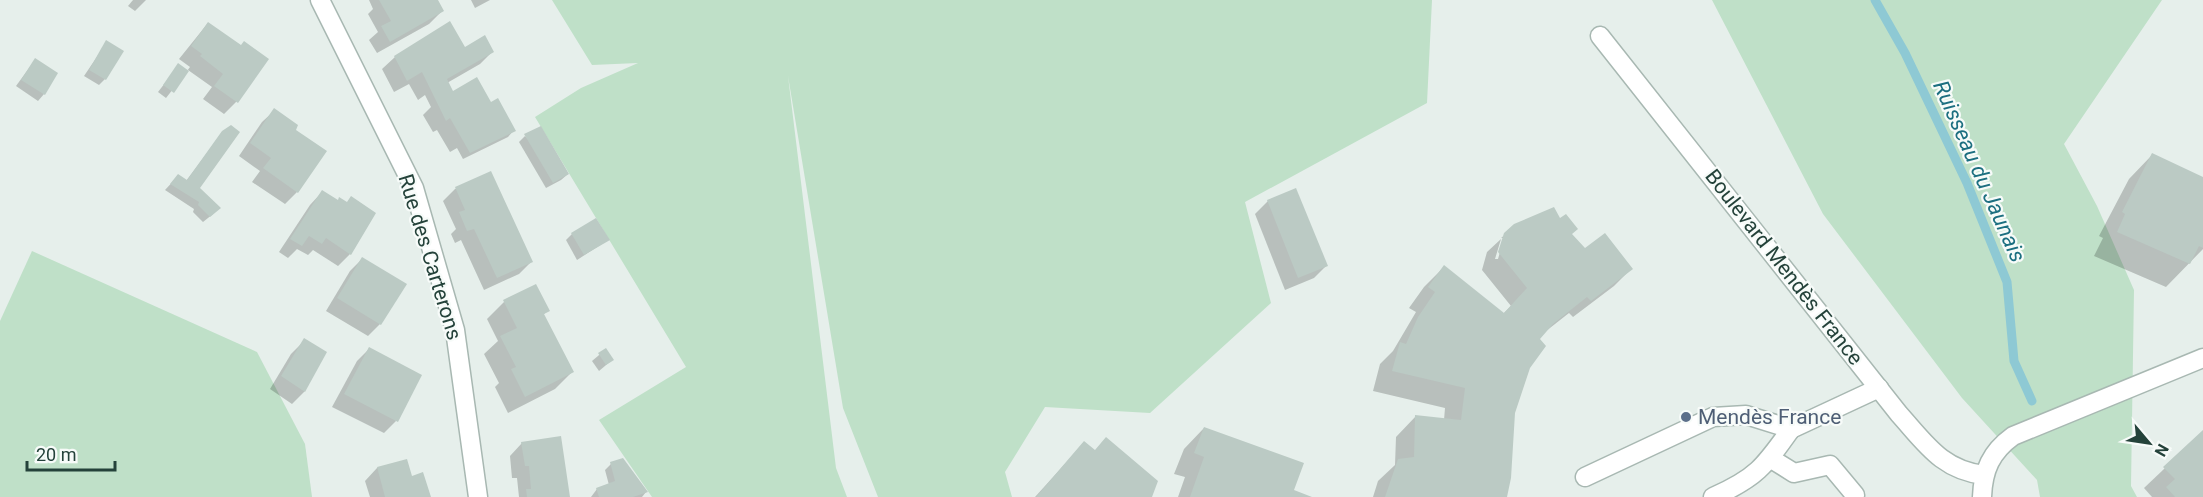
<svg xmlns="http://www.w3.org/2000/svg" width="2203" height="497" font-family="Roboto,sans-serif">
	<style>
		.green { fill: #bfe0c8 }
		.shadow { fill: #0003 }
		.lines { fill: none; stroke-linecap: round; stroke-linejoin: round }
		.stream { stroke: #8ec9d4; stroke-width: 9 }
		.building { fill: #bbcac4 }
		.minor-casing { stroke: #a8b8b2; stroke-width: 21 }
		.minor { stroke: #fff; stroke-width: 18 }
		.service-dot { fill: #5c6f8a; stroke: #f7fbf9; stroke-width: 2 }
		.labels { text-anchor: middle; stroke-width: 4.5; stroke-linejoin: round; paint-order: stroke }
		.street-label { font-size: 21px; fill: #24423a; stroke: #f7fbf9 }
		.service-label { font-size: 21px; fill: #4e5e75; stroke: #f7fbf9; text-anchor: start }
		.water-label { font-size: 22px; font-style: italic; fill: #1c6f80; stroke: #f7fbf9 }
	</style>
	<rect width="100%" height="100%" fill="#e6efeb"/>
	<g class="green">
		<path d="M552 0H1432L1427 103 1245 202 1271 303 1150 413 1045 407 1005 472 1012 497H878L843 408 788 76 836 468 847 497H652L599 420 686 367 535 117 581 88 638 63 592 65Z"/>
		<path d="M1712 0H2162L2064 144 2097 206 2134 290 2131 486 2137 497H2040L2037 480 1962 398 1823 214Z"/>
		<path d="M32 251 257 352 305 444 312 497H0V321Z"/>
	</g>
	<g class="shadow">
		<path d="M133 0H146L135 11 128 6Z"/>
		<path d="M369 0H436L442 11 429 24 377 53 369 40 378 32 368 14 373 9Z"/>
		<path d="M471 0H490L475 8Z"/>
		<path d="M208 23 241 46 267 60 236 102 224 114 203 99 212 87 188 70 166 98 158 92 179 65 187 71 190 67 179 59Z"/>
		<path d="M107 42 105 79 99 85 84 76Z"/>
		<path d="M465 49 492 52 480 64 447 83 453 93 490 104 514 130 508 137 463 159 457 148 450 152 437 130 433 132 423 115 431 107 425 95 418 100 409 84 394 92 382 69 395 57Z"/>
		<path d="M35 60 44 94 38 101 16 86Z"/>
		<path d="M275 110 294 130 297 192 285 204 252 182 260 171 239 156 262 122Z"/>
		<path d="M223 132 198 188 213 214 203 222 193 212 194 209 165 190 178 176 186 181Z"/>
		<path d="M525 136 568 174 561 180 546 188 519 142Z"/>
		<path d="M2152 155 2203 179V249L2166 287 2094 256 2103 238 2099 236 2129 179Z"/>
		<path d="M490 173 531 262 519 274 484 290 461 240 455 243 451 234 456 229 443 201 455 189Z"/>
		<path d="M322 192 337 202 350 254 338 266 313 250 308 255 297 249 288 258 279 252 310 205Z"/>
		<path d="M1268 201 1326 266 1314 278 1285 290 1255 214Z"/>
		<path d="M572 234 608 240 577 260 566 240Z"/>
		<path d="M1571 234 1584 250 1631 269 1614 286 1573 317 1569 313 1541 335 1513 412 1505 497H1373L1378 481 1395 465 1396 437 1416 416 1444 420 1445 408 1373 391 1380 364 1393 351 1416 312 1409 308 1424 287 1444 267 1503 314 1511 306 1482 270 1487 252 1501 239 1495 259H1498L1504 238H1501L1505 235Z"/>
		<path d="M362 259 380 324 368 336 326 311 350 271Z"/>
		<path d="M504 302 548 310 543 315 572 372 555 389 508 413 495 387 499 383 484 354 498 341 487 319Z"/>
		<path d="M304 341 325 352 304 392 292 404 270 389 291 354Z"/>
		<path d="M369 349 396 421 384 433 332 407 357 361Z"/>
		<path d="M605 350 612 360 599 371 592 361Z"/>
		<path d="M1204 428 1293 491 1308 497H1178L1185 477 1174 474 1184 449Z"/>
		<path d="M2203 432V497H2152L2144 488Z"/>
		<path d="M522 443 568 497H519L517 478H512L510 456Z"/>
		<path d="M1084 443 1151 497H1035Z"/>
		<path d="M406 460 411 478 430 497H370L365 481 377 468Z"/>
		<path d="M611 464 646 492 642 497H591L597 489 609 485 605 470Z"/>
	</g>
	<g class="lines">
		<path class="stream" d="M1875 0 1905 53 1967 183 2007 282 2014 361 2032 401"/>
	</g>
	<g class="building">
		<path d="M379 0H438L444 11 390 42 381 26 391 21Z"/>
		<path d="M450 21 465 47 485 35 494 52 447 79 453 91 477 77 491 102 498 98 516 131 470 153 450 118 446 121 422 72 407 81 394 56Z"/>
		<path d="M208 22 241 45 244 41 269 59 238 103 214 86 223 74 200 56 202 54 191 46Z"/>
		<path d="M106 40 124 51 106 80 89 70Z"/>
		<path d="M35 58 58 73 45 95 21 80Z"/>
		<path d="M178 63 189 71 174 93 163 85Z"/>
		<path d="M274 108 298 125 296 130 327 151 298 193 263 168 271 158 250 143Z"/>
		<path d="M231 125 240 132 200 188 221 208 210 217 198 205 199 202 170 184 178 174 187 180 222 131Z"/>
		<path d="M541 126 569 174 553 183 524 134Z"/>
		<path d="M2152 153 2203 177V248L2199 246 2190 264 2117 232 2125 214 2122 212Z"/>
		<path d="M491 171 533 262 497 278 474 229 467 231 459 212 465 210 455 187Z"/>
		<path d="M1296 188 1328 266 1298 278 1267 200Z"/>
		<path d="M322 190 338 200 339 197 347 202 351 196 376 213 351 255 326 238 322 244 309 236 302 246 290 239Z"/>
		<path d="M1554 207 1560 218 1566 214 1578 229 1572 234 1585 248 1605 233 1633 269 1591 301 1587 297 1553 324 1540 339 1546 346 1530 368 1515 413 1511 478 1507 497H1385L1398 459 1414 457 1415 415 1461 420 1465 388 1392 371 1400 342 1406 344 1418 317 1435 292 1428 287 1444 265 1504 313 1527 288 1498 252 1504 233 1514 224Z"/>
		<path d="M596 218 610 240 584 255 571 233Z"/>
		<path d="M362 257 407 284 381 325 337 298Z"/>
		<path d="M536 284 550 311 544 314 574 372 525 397 511 369 516 367 500 336 517 328 503 300Z"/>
		<path d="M304 338 327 352 305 392 281 376Z"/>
		<path d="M369 347 422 375 398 422 344 394Z"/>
		<path d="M606 348 614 360 606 365 598 353Z"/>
		<path d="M1204 427 1304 463 1294 490 1312 497H1190L1204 457 1194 453Z"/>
		<path d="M2203 430V497H2175L2166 487 2175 479 2163 467Z"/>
		<path d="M561 436 570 497H527L526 489H531L529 466H525L521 442Z"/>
		<path d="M1106 437 1158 481 1152 497H1036L1084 441 1095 450Z"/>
		<path d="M623 458 648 492 633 497H599L596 488 615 481 610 462Z"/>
		<path d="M407 459 412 476 423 472 431 497H385L377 467Z"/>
	</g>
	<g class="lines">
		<g class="minor-casing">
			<g id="minor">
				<path d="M320 0 414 188 455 330 478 497"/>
				<path d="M1600 36 1899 414C1926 444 1942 470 1984 475"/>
				<path d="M1770 458 1794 473 1830 465 1855 495"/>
				<path d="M1585 477 1713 417 1746 415 1791 429 1879 388"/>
				<path d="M1713 497C1756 478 1764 467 1791 429"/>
				<path d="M1982 497C1983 470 1991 452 2013 436L2203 358"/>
			</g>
		</g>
		<use href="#minor" class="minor"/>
	</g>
	<circle class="service-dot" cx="1686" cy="417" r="6"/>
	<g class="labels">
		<g class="street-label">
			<text transform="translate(430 257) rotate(73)" y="7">Rue des Carterons</text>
			<text transform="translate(1784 267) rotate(52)" y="7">Boulevard Mendès France</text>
		</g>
		<g class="service-label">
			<text x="1698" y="424">Mendès France</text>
		</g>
		<g class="water-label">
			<text transform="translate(1980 171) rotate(66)" y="8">Ruisseau du Jaunais</text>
		</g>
	</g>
	<g transform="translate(2149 443) rotate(119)" stroke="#f7fbf9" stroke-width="4.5" paint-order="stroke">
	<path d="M0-4.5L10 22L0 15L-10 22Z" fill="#24423a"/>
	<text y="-9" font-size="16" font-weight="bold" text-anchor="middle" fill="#24423a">N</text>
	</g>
	<path d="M27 461v9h88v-9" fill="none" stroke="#24423a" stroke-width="3"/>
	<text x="36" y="461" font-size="18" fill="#24423a" stroke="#f7fbf9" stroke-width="4.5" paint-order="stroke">20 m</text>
</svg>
